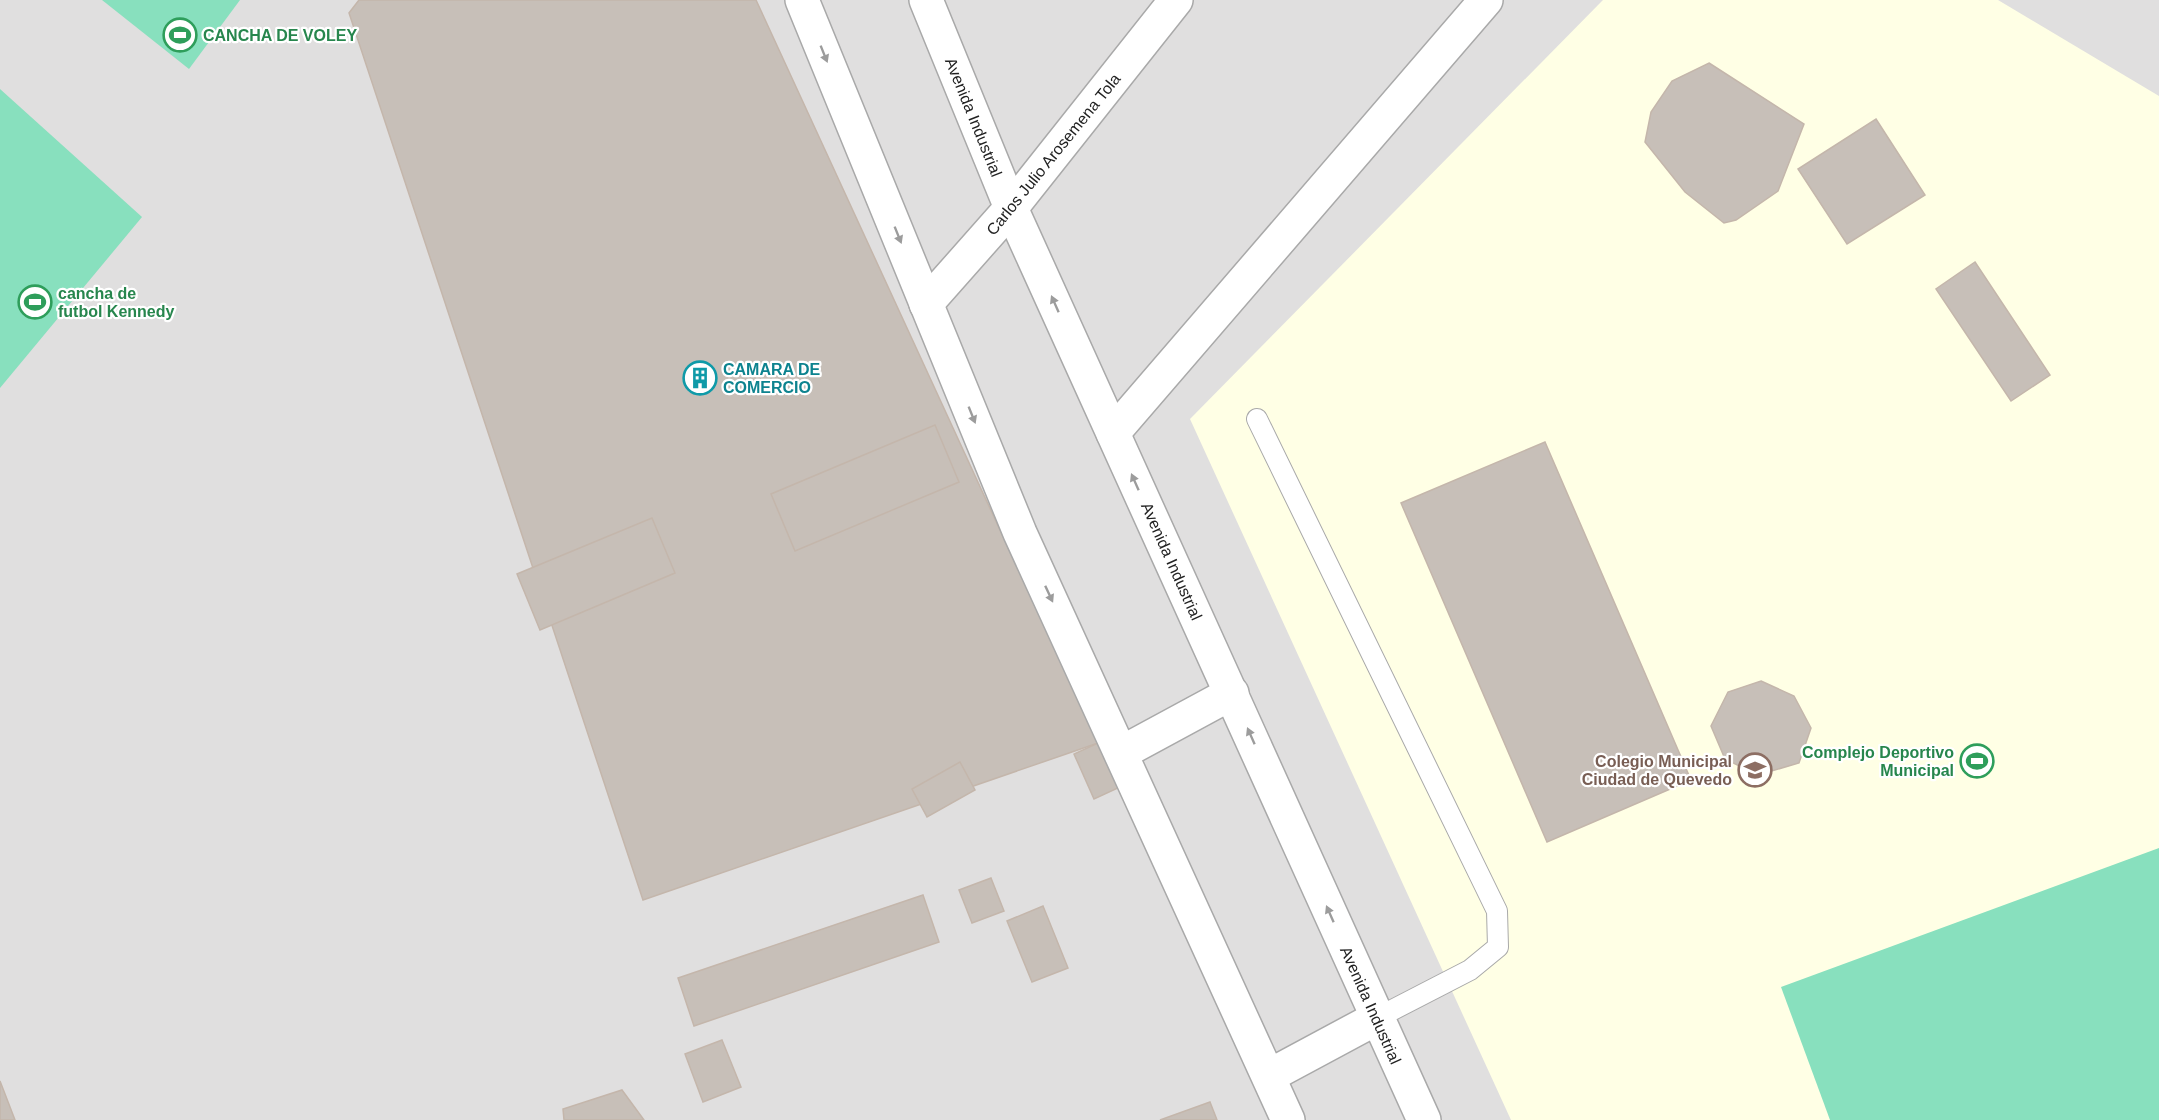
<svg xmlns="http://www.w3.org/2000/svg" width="2159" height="1120" font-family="Helvetica,sans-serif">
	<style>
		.residential { fill: #e0dfdf }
		.education { fill: #ffffe5 }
		.pitch { fill: #88e0be }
		.building { fill: #c7bfb8; stroke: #c4b6ab; stroke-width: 1.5 }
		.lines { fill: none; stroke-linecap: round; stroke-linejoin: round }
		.lane-casing { stroke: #a9a9a9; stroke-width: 22 }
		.street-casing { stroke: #a9a9a9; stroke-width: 36 }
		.lane { stroke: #fff; stroke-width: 20 }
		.street { stroke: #fff; stroke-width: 33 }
		.oneway { fill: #9c9c9c }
		.labels { text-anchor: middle; stroke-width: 4.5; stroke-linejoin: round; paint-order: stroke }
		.leisure-label { font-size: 16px; font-weight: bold; fill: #27864d; stroke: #fff; text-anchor: start }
		.street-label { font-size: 16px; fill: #222; stroke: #fff }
		.culture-label { font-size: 16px; font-weight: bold; fill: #0d838f; stroke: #fff; text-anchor: start }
		.education-label { font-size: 16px; font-weight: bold; fill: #785e54; stroke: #fff; text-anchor: end }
	</style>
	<rect width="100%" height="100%" fill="#f2efe9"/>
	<rect class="residential" x="0" y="0" width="2159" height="1120"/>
	<path class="education" d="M1603 0H1998L2159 96V1120H1511L1190 419Z"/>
	<g class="pitch">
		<path d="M102 0H240L189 69Z"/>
		<path d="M0 89 142 217 0 388Z"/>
		<path d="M2159 848V1120H1830L1781 987Z"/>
	</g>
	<g class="building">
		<path d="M359 0H756L1098 743 643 900 349 13Z"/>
		<path d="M1709 63 1804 124 1778 191 1736 220 1724 223 1685 192 1645 142 1651 112 1672 81Z"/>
		<path d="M1876 119 1925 195 1847 244 1798 169Z"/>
		<path d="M1975 262 2050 375 2011 401 1936 289Z"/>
		<path d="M935 425 959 482 795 551 771 494Z"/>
		<path d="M1545 442 1691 780 1547 842 1401 503Z"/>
		<path d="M652 518 675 573 540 630 517 574Z"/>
		<path d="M1761 681 1794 696 1811 728 1799 763 1758 775 1725 759 1711 726 1728 692Z"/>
		<path d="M1098 743 1118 788 1094 799 1074 754Z"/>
		<path d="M960 762 975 790 927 817 912 789Z"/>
		<path d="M991 878 1004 911 972 923 959 890Z"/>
		<path d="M923 895 939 942 694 1026 678 978Z"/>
		<path d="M1043 906 1068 968 1032 982 1007 921Z"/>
		<path d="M722 1040 741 1087 703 1102 685 1054Z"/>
		<path d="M0 1081 15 1120H0Z"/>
		<path d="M622 1090 644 1120H564L563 1109Z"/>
		<path d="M1210 1102 1217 1120H1160Z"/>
	</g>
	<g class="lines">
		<g class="lane-casing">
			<path id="lane" d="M1257 419 1497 911 1498 947 1470 970 1377 1018"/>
		</g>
		<g class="street-casing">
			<g id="street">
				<path d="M802 0 1020 533 1288 1120"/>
				<path d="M926 0 1011 208 1424 1120"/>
				<path d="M926 304 1011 208 1176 0"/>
				<path d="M1113 433 1486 0"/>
				<path d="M1121 753 1232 693"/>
				<path d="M1269 1076 1377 1018"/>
			</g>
		</g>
		<use href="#lane" class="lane"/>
		<use href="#street" class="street"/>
	</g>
	<defs><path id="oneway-solid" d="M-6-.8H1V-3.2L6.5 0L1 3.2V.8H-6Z" transform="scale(1.5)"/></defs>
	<g class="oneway">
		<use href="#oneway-solid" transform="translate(824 54) rotate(68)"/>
		<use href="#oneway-solid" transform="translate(898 235) rotate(68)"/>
		<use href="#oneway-solid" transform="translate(1055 304) rotate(-114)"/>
		<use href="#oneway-solid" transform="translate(972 415) rotate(68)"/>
		<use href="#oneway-solid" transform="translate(1135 482) rotate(-114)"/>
		<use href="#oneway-solid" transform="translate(1049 594) rotate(65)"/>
		<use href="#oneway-solid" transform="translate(1251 736) rotate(-114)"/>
		<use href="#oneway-solid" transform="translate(1330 914) rotate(-114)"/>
	</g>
	<defs>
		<g id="stadium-ring" transform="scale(1.725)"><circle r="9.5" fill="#fff" stroke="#2e9e5b" stroke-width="1.5"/><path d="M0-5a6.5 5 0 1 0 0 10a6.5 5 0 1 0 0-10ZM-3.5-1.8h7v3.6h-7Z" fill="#2e9e5b"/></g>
		<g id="building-ring" transform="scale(1.725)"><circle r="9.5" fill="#fff" stroke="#0f9aa8" stroke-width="1.5"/><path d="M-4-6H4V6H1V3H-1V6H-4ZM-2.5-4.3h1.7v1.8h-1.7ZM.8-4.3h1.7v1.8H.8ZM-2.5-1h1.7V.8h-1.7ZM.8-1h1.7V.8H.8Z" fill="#0f9aa8"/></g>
		<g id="school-ring" transform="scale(1.725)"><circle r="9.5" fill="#fff" stroke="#8d6e63" stroke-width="1.5"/><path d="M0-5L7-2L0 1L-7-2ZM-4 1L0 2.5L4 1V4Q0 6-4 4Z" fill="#8d6e63"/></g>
	</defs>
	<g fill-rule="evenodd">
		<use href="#stadium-ring" x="180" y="35"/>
		<use href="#stadium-ring" x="35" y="302"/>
		<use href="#building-ring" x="700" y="378"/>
		<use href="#stadium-ring" x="1977" y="761"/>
		<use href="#school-ring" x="1755" y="770"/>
	</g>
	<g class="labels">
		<g class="leisure-label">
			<text x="203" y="41">CANCHA DE VOLEY</text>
			<text x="58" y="299">cancha de<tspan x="58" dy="18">futbol Kennedy</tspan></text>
			<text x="1954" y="758" text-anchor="end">Complejo Deportivo<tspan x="1954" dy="18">Municipal</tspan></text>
		</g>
		<g class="street-label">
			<text transform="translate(974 117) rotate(68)" y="6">Avenida Industrial</text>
			<text transform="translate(1053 154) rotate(-51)" y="6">Carlos Julio Arosemena Tola</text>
			<text transform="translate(1172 561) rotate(66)" y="6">Avenida Industrial</text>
			<text transform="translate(1371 1005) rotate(66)" y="6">Avenida Industrial</text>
		</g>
		<g class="culture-label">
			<text x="723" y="375">CAMARA DE<tspan x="723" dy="18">COMERCIO</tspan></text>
		</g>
		<g class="education-label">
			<text x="1732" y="767">Colegio Municipal<tspan x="1732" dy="18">Ciudad de Quevedo</tspan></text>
		</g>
	</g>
</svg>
